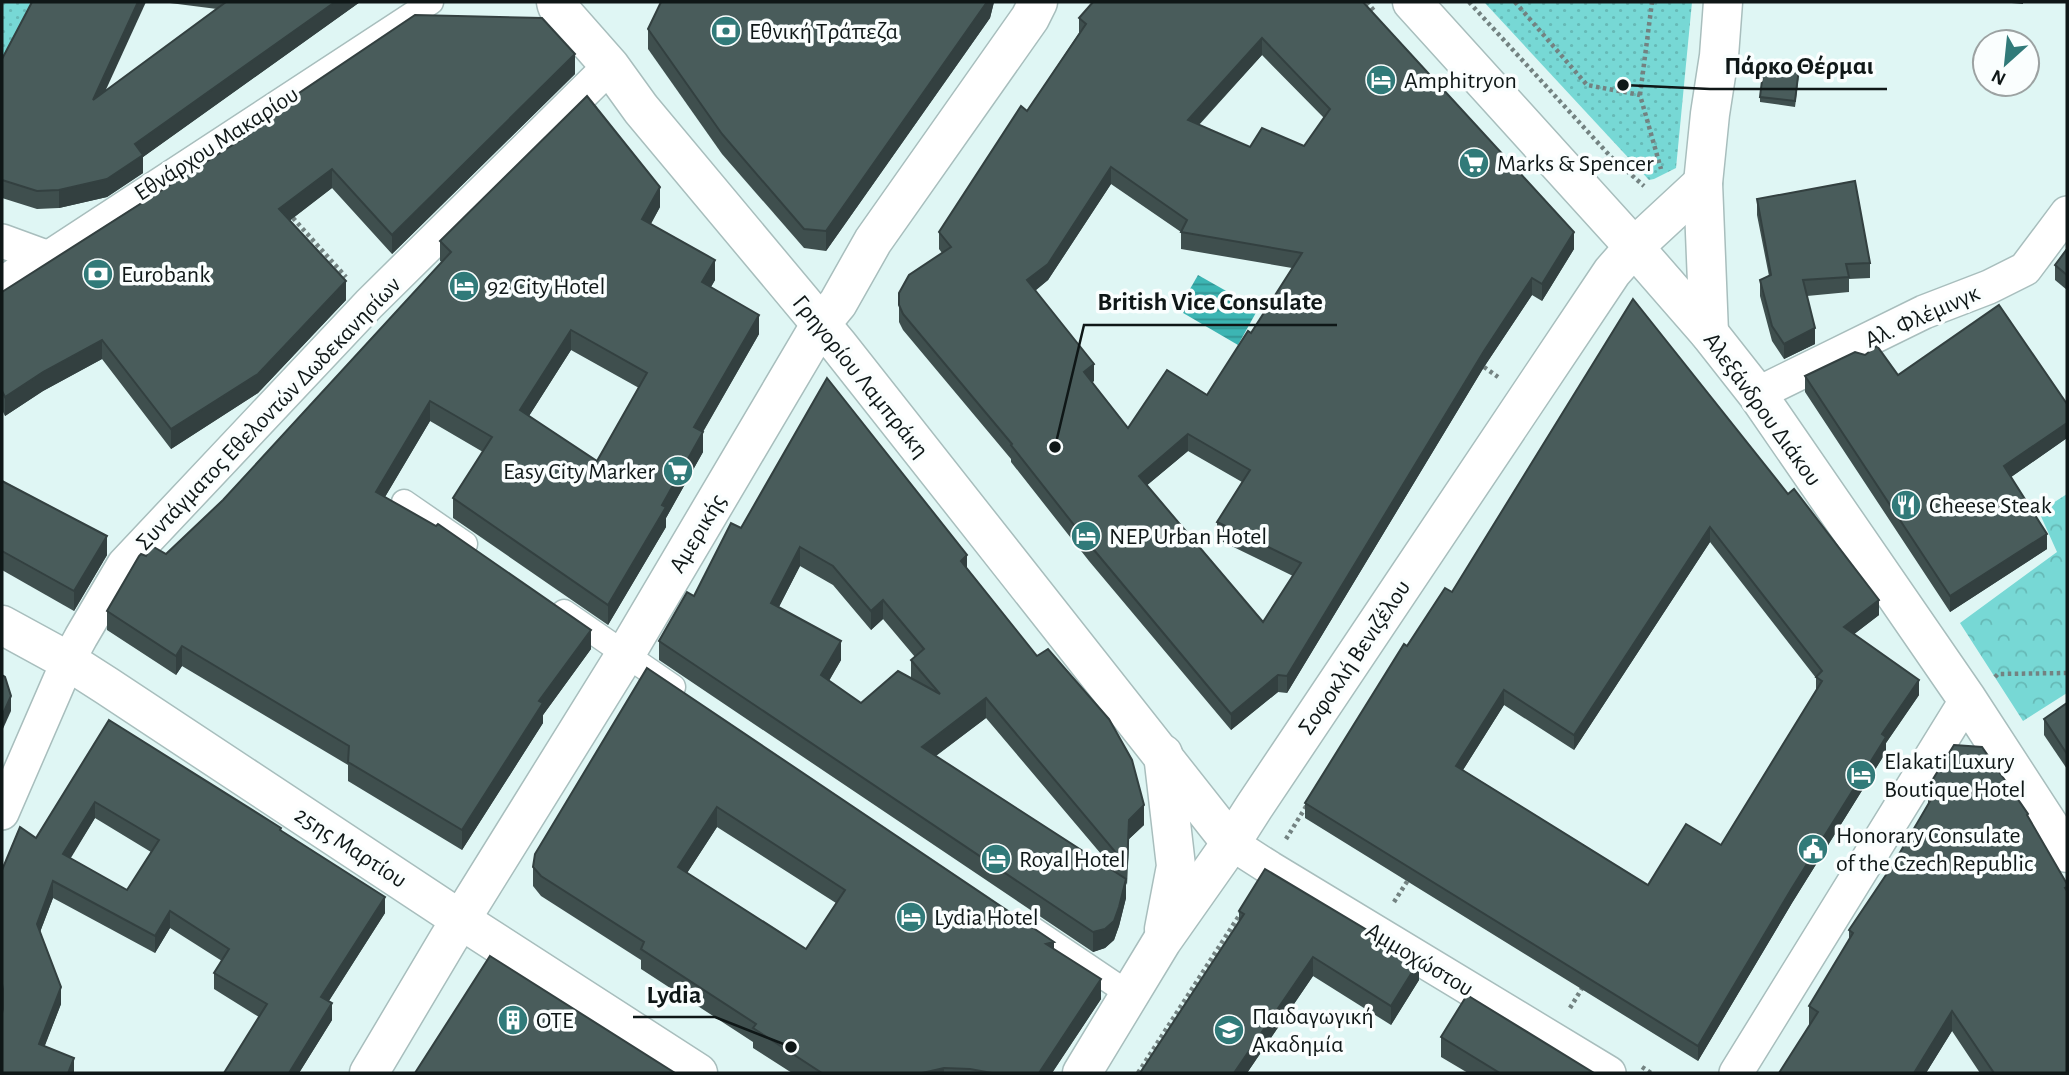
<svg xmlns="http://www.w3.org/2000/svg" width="2069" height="1075" font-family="'Alegreya Sans',sans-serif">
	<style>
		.green { fill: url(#green-dots) }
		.forest { fill: url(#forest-crowns) }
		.water { fill: url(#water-rules) }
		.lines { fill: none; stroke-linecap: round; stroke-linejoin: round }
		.pedestrian-casing { stroke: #a8bebd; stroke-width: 27 }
		.minor-casing { stroke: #a8bebd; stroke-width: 36 }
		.tertiary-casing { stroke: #a8bebd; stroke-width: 41 }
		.path { stroke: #738281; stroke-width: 4.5; stroke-dasharray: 3.5 3.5; stroke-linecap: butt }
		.pedestrian { stroke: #fff; stroke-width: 24 }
		.minor { stroke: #fff; stroke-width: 33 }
		.tertiary { stroke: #fff; stroke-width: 38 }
		.wall { fill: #3f4f4e; fill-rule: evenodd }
		.shaded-wall { fill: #334040 }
		.building { fill: #495c5b; stroke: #334040; stroke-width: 2; fill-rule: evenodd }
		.labels { text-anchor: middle; stroke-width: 7; stroke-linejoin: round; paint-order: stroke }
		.poi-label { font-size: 24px; fill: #0f1717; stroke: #fafefe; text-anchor: start }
		.street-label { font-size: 24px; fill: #0f1717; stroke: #fafefe }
		.leader { fill: none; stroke: #0f1717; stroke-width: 2.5 }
		.callout-dot { fill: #0f1717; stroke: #fafefe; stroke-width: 2.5 }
		.callout-label { font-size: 26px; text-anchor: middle; font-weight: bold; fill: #0f1717; stroke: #fafefe; stroke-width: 7; stroke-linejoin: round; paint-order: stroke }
	</style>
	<defs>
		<pattern id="green-dots" width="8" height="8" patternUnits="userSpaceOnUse" patternTransform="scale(1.75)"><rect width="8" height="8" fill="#77d8d5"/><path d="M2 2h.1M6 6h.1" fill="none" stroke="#66b9b6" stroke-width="1.8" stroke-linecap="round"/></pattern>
		<pattern id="forest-crowns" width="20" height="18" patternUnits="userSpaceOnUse" patternTransform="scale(1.75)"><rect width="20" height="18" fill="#77d8d5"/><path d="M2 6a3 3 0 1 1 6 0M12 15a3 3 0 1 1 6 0" fill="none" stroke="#66b9b6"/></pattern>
		<pattern id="water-rules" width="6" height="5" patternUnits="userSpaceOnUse" patternTransform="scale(1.75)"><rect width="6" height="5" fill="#3cb5b3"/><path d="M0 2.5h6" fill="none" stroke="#319291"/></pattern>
	</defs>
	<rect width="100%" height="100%" fill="#dff6f4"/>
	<g class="green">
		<path d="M2 2H41L2 77Z"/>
		<path d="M1484 2H1692L1676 168 1654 179 1649 180Z"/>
	</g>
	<path class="forest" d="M2067 494V693L2023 721 1960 623 2057 552 2039 512Z"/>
	<path class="water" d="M1198 275 1258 309 1238 345 1178 310Z"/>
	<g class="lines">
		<g class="pedestrian-casing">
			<g id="pedestrian">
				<path d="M43 256 431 2"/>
				<path d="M404 502 465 544"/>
				<path d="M564 612 673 687"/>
				<path d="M1028 926 1129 994"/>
			</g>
		</g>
		<g class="minor-casing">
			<g id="minor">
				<path d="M2 241 43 256"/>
				<path d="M2 284 43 256"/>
				<path d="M1757 394 1924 312 1989 287 2025 269 2067 213"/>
				<path d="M2 813 68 661 81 637 124 564 369 304 610 66"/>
				<path d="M1231 843 1270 868 1609 1073"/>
				<path d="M1736 1073 1967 699"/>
			</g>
		</g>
		<g class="tertiary-casing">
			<g id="tertiary">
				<path d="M556 2 557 6 610 66 641 109 839 346 1231 843"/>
				<path d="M1412 2 1634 247 1709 333 1757 394 1967 699 2067 853"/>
				<path d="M1709 333 1703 183 1710 114 1719 56 1723 2"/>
				<path d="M2 625 68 661 107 686 461 920 698 1073"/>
				<path d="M1163 754 1176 866 1164 929"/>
				<path d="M369 1073 448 940 625 655 820 325 838 303 873 241 1030 18 1038 2"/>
				<path d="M1082 1073 1162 941 1231 843 1254 807 1612 272 1634 247 1703 183"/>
			</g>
		</g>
		<g class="path">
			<path d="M1367 2 1375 12"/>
			<path d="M1469 2 1611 157 1644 186"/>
			<path d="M1515 2 1587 85 1640 95 1661 169"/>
			<path d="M1640 95 1652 2"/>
			<path d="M293 218 346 277"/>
			<path d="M1484 367 1498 377"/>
			<path d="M1995 677 1998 674 2067 673"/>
			<path d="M1286 839 1307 805"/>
			<path d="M1394 902 1410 877"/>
			<path d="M1570 1008 1584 985"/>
			<path d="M1642 1067 1651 1073"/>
			<path d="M1138 1073 1242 911"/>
		</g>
		<use href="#pedestrian" class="pedestrian"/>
		<use href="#minor" class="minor"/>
		<use href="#tertiary" class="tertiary"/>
	</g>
	<g class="wall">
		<path d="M162 2H360L143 157V173L107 197 59 208 37 209 2 198V59L105 91 217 9Z"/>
		<path d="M661 2H994L990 18 826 251 804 248 722 154 648 49V29Z"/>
		<path d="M1363 2 1574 249 1542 301 1532 295 1484 367 1287 693 1278 692 1231 730 1089 561 1011 462V459L903 330 899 322V293L942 253 939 249V232L1027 111 1079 33V18ZM1262 55 1324 118 1304 146 1250 147 1199 125ZM1111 184 1181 232V249L1292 268 1251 333 1207 395 1128 428 1092 382 1094 381 1035 291 1048 280ZM1188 451 1242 482 1217 522V539L1293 576 1263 622 1147 485Z"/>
		<path d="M2000 2H2023V4Z"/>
		<path d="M575 74 392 254 332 188 290 220 346 300 258 393 171 449 102 359 43 391 5 416 2 410V292L247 135V128Z"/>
		<path d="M1799 74 1795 107 1760 102V97Z"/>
		<path d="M1757 199 1870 263V278L1849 279V292L1807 296 1815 344 1784 359 1772 341 1760 296V280L1769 276 1757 215Z"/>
		<path d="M660 207 651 224 715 280 711 287 759 334 703 432V452L666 518V527L608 625 453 518V498L483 452 430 421 385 497 591 649 543 715V723L462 850 348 781V765L182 666 176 675 107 630V611L223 500 442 262 440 261V241ZM571 350 639 388 597 461 529 416Z"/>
		<path d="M2067 249V290L2055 280V265Z"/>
		<path d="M1633 299 1879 615 1854 634 1919 695 1886 743V752L1792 903 1698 1061 1305 818V803L1452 592ZM1710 542 1816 678V691L1721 845 1648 885 1463 770 1504 705 1574 750Z"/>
		<path d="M1898 375 2067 404V438L2011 477 2047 549 1950 612 1805 392V376Z"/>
		<path d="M2 481 107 555 74 611 2 570Z"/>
		<path d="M741 528 967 569 1144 825 1129 839 1127 885 1126 883V898L1119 926 1114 940 1105 948 1093 952 659 660V641L694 596ZM800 566 833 585 871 630 883 619 915 657 911 660V679L861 703 829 681 841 660 779 607ZM986 718 1118 874 936 756Z"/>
		<path d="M647 668 1054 949 1101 999 1052 1073H792L753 1048V1042L641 969V960L541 896 533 886V867ZM717 827 836 903 806 949 687 873Z"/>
		<path d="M2067 703V769L2044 735V719Z"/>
		<path d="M109 720 281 828V831L385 897V913L329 1001 332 1003V1020L299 1073H224L259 1017 214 989V973L222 961 170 928 155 953 53 898 40 932 61 987V1004L44 1047 74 1058V1073H2V1013L3 1009 2 1001V870L20 827 36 838ZM95 818 151 852 127 890 70 858Z"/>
		<path d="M1928 787 2028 817 2067 1073H1980L1952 1031 1926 1073H1779L1809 1026V1006L1849 941V930L1892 866 1928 805Z"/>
		<path d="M1239 911 1419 980 1391 1025 1313 976 1247 1073H1140L1239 922Z"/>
		<path d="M1441 1037 1594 1073H1468L1441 1057Z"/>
	</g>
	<g class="shaded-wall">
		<path d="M138 2H146L93 118V100Z"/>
		<path d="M335 2H360L143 157V173L107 197 59 208V190L135 144Z"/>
		<path d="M987 2H994L990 18 826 251V231Z"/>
		<path d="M1262 38V55L1188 136V120Z"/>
		<path d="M575 54V74L392 254V235Z"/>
		<path d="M1111 167V184L1048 280 1027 297V280Z"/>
		<path d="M332 169V188L279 229V209Z"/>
		<path d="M660 187V207L642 239V219Z"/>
		<path d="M1574 232V249L1542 301V284Z"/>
		<path d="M715 260V280L702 302V282Z"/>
		<path d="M1532 278V295L1484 367 1287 693V676L1484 351Z"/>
		<path d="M346 281V300L258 393 171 449V429Z"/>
		<path d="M759 315V334L694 447V427Z"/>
		<path d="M1815 328V344L1784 359V344Z"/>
		<path d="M571 330V350L520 430V410Z"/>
		<path d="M102 340V359L43 391 5 416V397L43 372Z"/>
		<path d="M1094 364V381L1084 389V372Z"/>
		<path d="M430 401V421L376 512V492Z"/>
		<path d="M2067 423V438L2004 482V466Z"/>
		<path d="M703 432V452L666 518V527L608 625V605L662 505Z"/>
		<path d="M1188 434V451L1139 492V476Z"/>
		<path d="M1710 527V542L1574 750V735Z"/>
		<path d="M2047 534V549L1950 612V596Z"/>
		<path d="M107 536V555L74 611V591Z"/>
		<path d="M800 547V566L771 622V603Z"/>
		<path d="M967 555V574L961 561Z"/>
		<path d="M883 600V619L871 630V611Z"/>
		<path d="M1879 600V615L1844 642V627Z"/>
		<path d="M591 630V649L543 715V723L462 850V830L539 701Z"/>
		<path d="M841 641V660L821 694V675Z"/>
		<path d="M182 646V666L176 675V656Z"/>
		<path d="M1278 675V692L1231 730V714Z"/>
		<path d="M1919 680V695L1886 743V752L1792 903 1698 1061V1046L1882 734Z"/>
		<path d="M1504 690V705L1456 781V766Z"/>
		<path d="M11 696V711L2 731V716Z"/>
		<path d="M986 698V718L922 766V747Z"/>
		<path d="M95 802V818L63 871V854Z"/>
		<path d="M1144 805V825L1129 839 1127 885 1129 820Z"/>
		<path d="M717 807V827L678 887V867Z"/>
		<path d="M1126 879V898L1119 926 1114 940 1105 948 1093 952V932Z"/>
		<path d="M53 881V898L37 940V924Z"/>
		<path d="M385 897V913L321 1013V997Z"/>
		<path d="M170 911V928L155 953V936Z"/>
		<path d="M1054 942V962L1046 944Z"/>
		<path d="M1313 957V976L1247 1073H1234Z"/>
		<path d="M1419 961V980L1391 1025V1006Z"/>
		<path d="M1101 979V999L1052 1073H1039Z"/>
		<path d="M61 987V1004L39 1061V1044Z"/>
		<path d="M332 1003V1020L299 1073H289Z"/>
		<path d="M1952 1011V1031L1926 1073H1914Z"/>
		<path d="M74 1058V1073H68Z"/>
		<path d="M944 1068V1073H922Z"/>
	</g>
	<g class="building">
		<path d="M32 2H138L93 100 226 2H335L135 144 143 155 107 179 59 190 37 191 2 180V59Z"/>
		<path d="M661 2H987L826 231 804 229 722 134 648 29Z"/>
		<path d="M1093 2H1363L1574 232 1542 284 1532 278 1484 351 1287 676 1278 675 1231 714 1089 544 1011 445 1012 444 903 314 899 305V293L909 275 951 247 939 232 1021 106 1027 111 1086 24 1079 18ZM1262 38 1330 109 1304 146 1262 128 1250 147 1188 120ZM1111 167 1187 220 1181 232 1302 253 1251 333 1248 331 1207 395 1167 370 1128 428 1084 372 1094 364 1027 280 1048 264ZM1188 434 1250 470 1217 522 1301 563 1263 622 1139 476Z"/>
		<path d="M415 15 542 18 575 54 392 235 332 169 279 209 346 281 258 374 171 429 102 340 43 372 5 397 2 391V292L250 134 247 128Z"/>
		<path d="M1764 64 1799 68 1795 101 1760 97Z"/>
		<path d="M587 96 660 187 642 219 715 260 702 282 759 315 694 427 703 432 662 505 666 507 608 605 453 498 492 437 430 401 376 492 436 526 438 524 591 630 539 701 543 703 462 830 348 762 349 746 182 646 176 656 107 611 139 556 141 554 146 556 152 546 166 554 223 500 451 252 440 241ZM571 330 647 373 597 461 520 410Z"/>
		<path d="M1855 181 1870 263 1846 264 1849 277 1803 280 1815 328 1784 344 1772 326 1760 280 1771 275 1757 199Z"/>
		<path d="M2067 249V275L2055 265Z"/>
		<path d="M1633 299 1788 494 1794 489 1879 600 1844 627 1919 680 1882 734 1886 737 1792 888 1698 1046 1305 803 1404 644 1407 646 1445 588 1452 592ZM1710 527 1822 671 1816 677 1822 681 1721 845 1686 824 1648 885 1456 766 1504 690 1574 735Z"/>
		<path d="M1999 305 2067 404V423L2004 466 2047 534 1950 596 1805 376 1855 352 1865 355 1877 346 1898 375Z"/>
		<path d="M827 378 967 555 961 561 1037 656 1048 649 1109 719 1132 760 1144 805 1129 820 1127 866 986 698 922 747 1126 879 1119 907 1114 921 1105 929 1093 932 659 641 687 592 694 596 731 523 741 528ZM800 547 833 566 871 611 883 600 924 649 911 660 940 694 898 671 861 703 821 675 841 641 771 603Z"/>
		<path d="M2 481 107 536 74 591 2 551Z"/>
		<path d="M647 668 1054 942 1046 944 1101 979 1039 1073H992L970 1069 944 1068 922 1073H822L753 1028 756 1024 641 949 644 942 541 876 533 867 535 854ZM717 807 845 890 806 949 678 867Z"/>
		<path d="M2 675 5 677 11 696 2 716Z"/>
		<path d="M2067 703V754L2044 719Z"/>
		<path d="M109 720 281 828 280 830 385 897 321 997 332 1003 289 1073H224L267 1004 214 973 229 949 170 911 155 936 53 881 37 924 61 987 39 1044 74 1058 68 1073H2V1013L3 1009V989L2 984V870L20 827 36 838ZM95 802 159 840 127 890 63 854Z"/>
		<path d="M1954 745 1982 747 2028 814 2027 815 2067 884V887L2065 888 2067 891V1073H1994L1952 1011 1914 1073H1779L1818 1012 1809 1006 1853 933 1849 930 1892 866 1936 791 1928 787Z"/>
		<path d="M1265 869 1419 961 1391 1006 1313 957 1234 1073H1140L1244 914 1239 911Z"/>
		<path d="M490 956 675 1073H415Z"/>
		<path d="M1467 995 1594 1073H1497L1498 1072 1441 1037Z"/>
	</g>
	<defs>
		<g id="bank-disc" transform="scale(1.575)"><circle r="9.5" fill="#317a79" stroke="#fafefe"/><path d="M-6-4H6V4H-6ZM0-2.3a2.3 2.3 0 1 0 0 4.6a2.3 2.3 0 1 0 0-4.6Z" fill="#fff"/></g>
		<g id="hotel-disc" transform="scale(1.575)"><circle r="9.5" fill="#317a79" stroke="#fafefe"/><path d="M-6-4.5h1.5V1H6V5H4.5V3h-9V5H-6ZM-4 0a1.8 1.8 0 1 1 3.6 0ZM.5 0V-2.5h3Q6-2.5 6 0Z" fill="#fff"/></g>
		<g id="supermarket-disc" transform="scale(1.575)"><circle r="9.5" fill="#317a79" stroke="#fafefe"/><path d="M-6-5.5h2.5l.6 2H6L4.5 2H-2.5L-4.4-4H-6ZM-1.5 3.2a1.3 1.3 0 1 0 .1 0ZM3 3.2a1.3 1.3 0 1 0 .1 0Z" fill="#fff"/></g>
		<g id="restaurant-disc" transform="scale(1.575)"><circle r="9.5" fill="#317a79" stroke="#fafefe"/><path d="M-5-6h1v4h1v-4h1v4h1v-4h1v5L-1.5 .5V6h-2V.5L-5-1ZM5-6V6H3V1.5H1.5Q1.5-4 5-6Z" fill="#fff"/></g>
		<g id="civic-disc" transform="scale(1.575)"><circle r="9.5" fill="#317a79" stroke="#fafefe"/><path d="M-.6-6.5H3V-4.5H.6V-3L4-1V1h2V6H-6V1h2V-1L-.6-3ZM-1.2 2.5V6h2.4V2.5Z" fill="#fff"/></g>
		<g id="building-disc" transform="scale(1.575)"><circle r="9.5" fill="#317a79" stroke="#fafefe"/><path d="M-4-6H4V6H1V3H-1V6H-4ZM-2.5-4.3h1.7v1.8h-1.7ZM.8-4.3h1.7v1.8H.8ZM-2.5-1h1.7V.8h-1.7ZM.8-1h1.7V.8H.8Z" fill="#fff"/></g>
		<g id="school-disc" transform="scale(1.575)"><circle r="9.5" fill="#317a79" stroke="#fafefe"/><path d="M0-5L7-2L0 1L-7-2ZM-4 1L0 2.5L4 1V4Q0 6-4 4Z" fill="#fff"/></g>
	</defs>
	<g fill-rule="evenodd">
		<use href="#bank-disc" x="726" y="31"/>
		<use href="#hotel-disc" x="1381" y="80"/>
		<use href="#supermarket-disc" x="1474" y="163"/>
		<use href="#bank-disc" x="98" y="274"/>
		<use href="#hotel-disc" x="464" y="286"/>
		<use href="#supermarket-disc" x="678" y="471"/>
		<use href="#restaurant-disc" x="1906" y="505"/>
		<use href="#hotel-disc" x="1086" y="536"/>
		<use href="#hotel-disc" x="1861" y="775"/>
		<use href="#civic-disc" x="1813" y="849"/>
		<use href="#hotel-disc" x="996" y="859"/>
		<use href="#hotel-disc" x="911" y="917"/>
		<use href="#building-disc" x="513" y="1020"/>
		<use href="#school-disc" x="1229" y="1030"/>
	</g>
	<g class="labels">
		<g class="poi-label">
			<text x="749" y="39">Εθνική Τράπεζα</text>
			<text x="1404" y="88">Amphitryon</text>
			<text x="1497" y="171">Marks &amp; Spencer</text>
			<text x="121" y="282">Eurobank</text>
			<text x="487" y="294">92 City Hotel</text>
			<text x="655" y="479" text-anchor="end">Easy City Marker</text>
			<text x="1929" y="513">Cheese Steak</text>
			<text x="1109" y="544">NEP Urban Hotel</text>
			<text x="1884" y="769">Elakati Luxury<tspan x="1884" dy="28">Boutique Hotel</tspan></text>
			<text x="1836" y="843">Honorary Consulate<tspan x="1836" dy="28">of the Czech Republic</tspan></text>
			<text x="1019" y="867">Royal Hotel</text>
			<text x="934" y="925">Lydia Hotel</text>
			<text x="1252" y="1024">Παιδαγωγική<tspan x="1252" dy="28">Ακαδημία</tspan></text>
			<text x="536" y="1028">ΟΤΕ</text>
		</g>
		<g class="street-label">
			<text transform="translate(216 143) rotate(-33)" y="8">Εθνάρχου Μακαρίου</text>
			<text transform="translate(1922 316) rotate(-24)" y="8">Αλ. Φλέμινγκ</text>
			<text transform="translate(861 376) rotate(51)" y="8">Γρηγορίου Λαμπράκη</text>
			<text transform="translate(1763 409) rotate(54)" y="8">Αλεξάνδρου Διάκου</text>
			<text transform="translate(268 413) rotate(-46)" y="8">Συντάγματος Εθελοντών Δωδεκανησίων</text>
			<text transform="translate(697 533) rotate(-59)" y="8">Αμερικής</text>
			<text transform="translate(1354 657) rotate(-56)" y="8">Σοφοκλή Βενιζέλου</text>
			<text transform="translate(351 847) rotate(33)" y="8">25ης Μαρτίου</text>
			<text transform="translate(1420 959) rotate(31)" y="8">Αμμοχώστου</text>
		</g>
	</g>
	<path class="leader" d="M1623 85L1710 89H1887M1055 447L1084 325H1337M791 1047L715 1017H633"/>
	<g class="callout-dot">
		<circle cx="1623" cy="85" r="7"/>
		<circle cx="1055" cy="447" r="7"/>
		<circle cx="791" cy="1047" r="7"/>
	</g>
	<g class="callout-label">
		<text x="1799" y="74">Πάρκο Θέρμαι</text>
		<text x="1210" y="310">British Vice Consulate</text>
		<text x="674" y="1003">Lydia</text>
	</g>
	<rect width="2069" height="1075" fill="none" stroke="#0f1717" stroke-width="7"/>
	<g transform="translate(2006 63) rotate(207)"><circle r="33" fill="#fafefe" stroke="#9ca2a2" stroke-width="2"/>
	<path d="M0-5L12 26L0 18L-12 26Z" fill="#317a79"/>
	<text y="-10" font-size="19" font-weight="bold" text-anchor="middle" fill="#0f1717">N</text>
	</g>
</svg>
